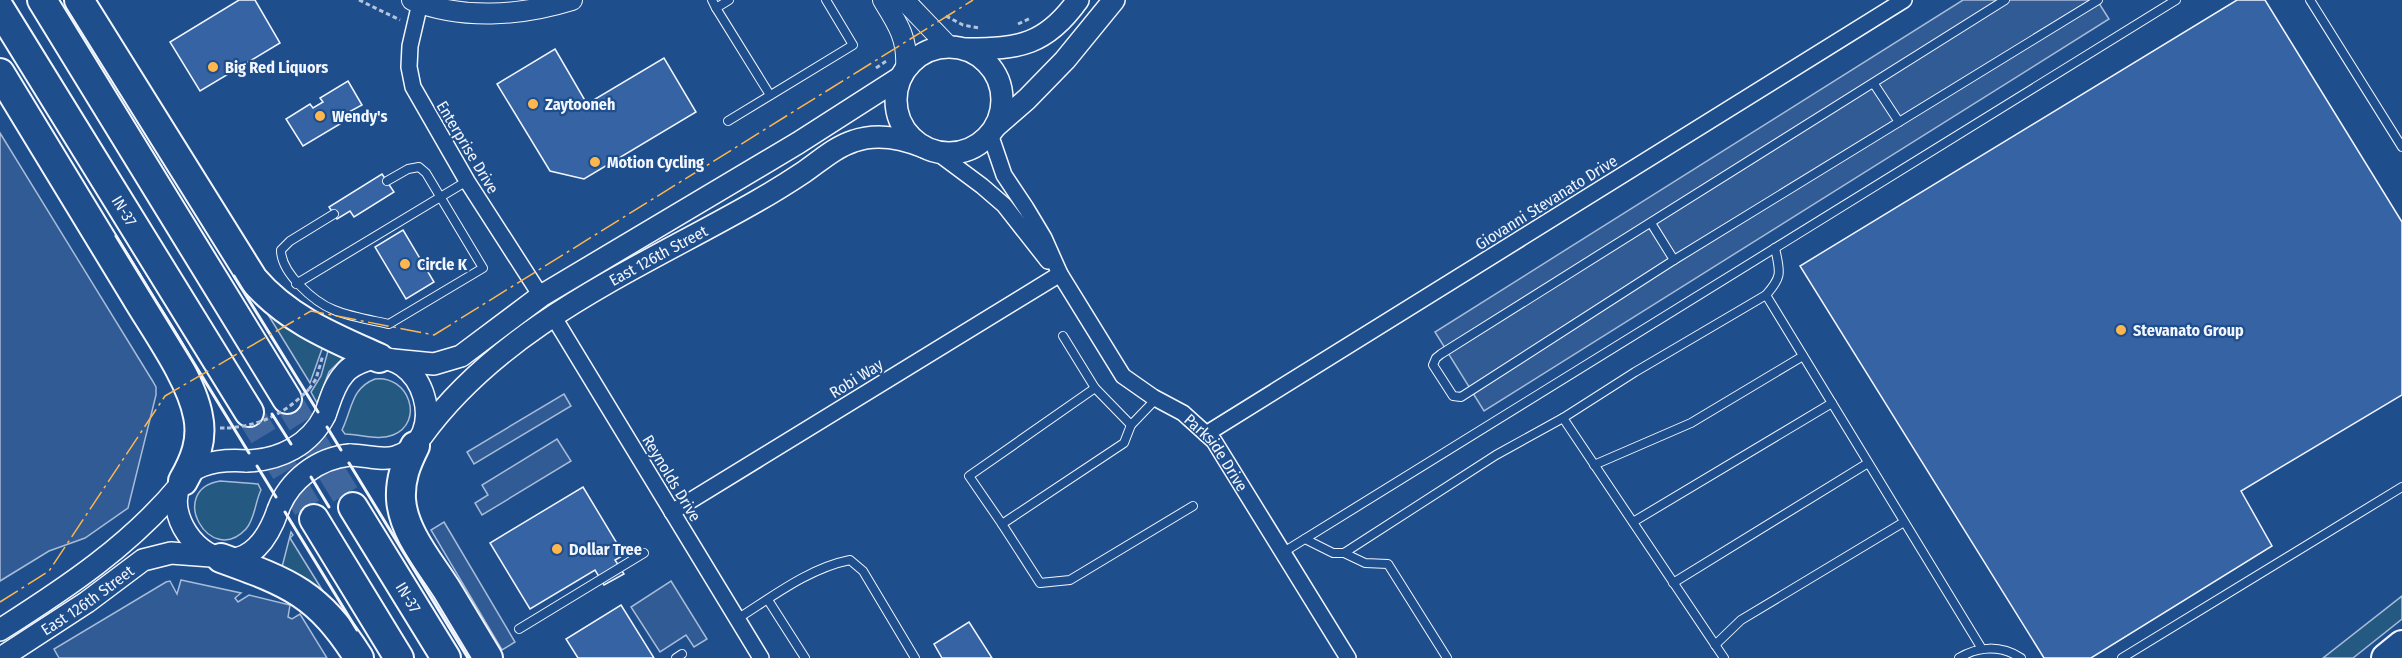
<svg xmlns="http://www.w3.org/2000/svg" width="2402" height="658" font-family="'Fira Sans Condensed',sans-serif">
	<style>
		.green { fill: #245a82; stroke: #a8bbd7; stroke-width: 1.5 }
		.parking { fill: #305b95; stroke: #a8bbd7; stroke-width: 1.5 }
		.building { fill: #3563a3; stroke: #f2f6ff; stroke-width: 1.5 }
		.lines { fill: none; stroke-linecap: round; stroke-linejoin: round }
		.motorway-tunnel { stroke: #3f679d; stroke-width: 28; stroke-dasharray: 28 14; stroke-linecap: butt }
		.service-casing { stroke: #f2f6ff; stroke-width: 10 }
		.minor-casing { stroke: #f2f6ff; stroke-width: 18 }
		.tertiary-casing { stroke: #f2f6ff; stroke-width: 22 }
		.secondary-casing { stroke: #f2f6ff; stroke-width: 24 }
		.motorway-casing { stroke: #f2f6ff; stroke-width: 32 }
		.path { stroke: #b3c4dc; stroke-width: 3; stroke-dasharray: 4.5 3; stroke-linecap: butt }
		.service { stroke: #1f4e8c; stroke-width: 8 }
		.minor { stroke: #1f4e8c; stroke-width: 15 }
		.tertiary { stroke: #1f4e8c; stroke-width: 20 }
		.secondary { stroke: #1f4e8c; stroke-width: 21 }
		.motorway { stroke: #1f4e8c; stroke-width: 28 }
		.secondary-bridge-casing { stroke: #f2f6ff; stroke-width: 24; stroke-linecap: butt }
		.path-bridge { stroke: #b3c4dc; stroke-width: 3; stroke-dasharray: 4.5 3; stroke-linecap: butt }
		.secondary-bridge { stroke: #1f4e8c; stroke-width: 21 }
		.wall { stroke: #f2f6ff; stroke-width: 3 }
		.power { stroke: #ffb74d; stroke-width: 1.5; stroke-dasharray: 21 4.5 3 4.5; stroke-linecap: butt }
		.poi-dot { fill: #ffb74d; stroke: #1f4e8c; stroke-width: 2 }
		.labels { text-anchor: middle; stroke-width: 4.5; stroke-linejoin: round; paint-order: stroke }
		.poi-label { font-size: 16px; font-weight: bold; fill: #f2f6ff; stroke: #1f4e8c; text-anchor: start }
		.street-label { font-size: 16px; fill: #f2f6ff; stroke: #1f4e8c }
	</style>
	<rect width="100%" height="100%" fill="#1f4e8c"/>
	<g class="green">
		<path d="M256 295 320 342 322 349 310 383Z"/>
		<path d="M334 348 346 355 329 372 317 403 311 392 321 376 328 351Z"/>
		<path d="M375 379C409 375 425 422 393 435 379 441 360 434 345 434L342 430C352 410 351 388 375 379Z"/>
		<path d="M220 481 258 484 261 490C255 502 255 519 246 529 210 568 166 490 220 481Z"/>
		<path d="M291 532 293 535 290 538 334 609 282 567Z"/>
		<path d="M2402 596V619L2353 658H2323Z"/>
	</g>
	<g class="parking">
		<path d="M1963 0H2097L2109 19 1484 411 1435 332Z"/>
		<path d="M0 133 152 380 156 387V395L128 508 85 538 49 551 0 581Z"/>
		<path d="M564 394 571 406 474 464 467 452Z"/>
		<path d="M557 439 571 461 482 515 475 503 488 495 482 485Z"/>
		<path d="M444 522 515 642 502 650 431 530Z"/>
		<path d="M181 580 241 593 235 598 238 602 249 595 290 605 288 617 292 619 300 614 327 658H59L54 649 166 582 170 581 177 594Z"/>
		<path d="M671 581 707 639 694 647 686 635 660 652 631 607Z"/>
	</g>
	<g class="building">
		<path d="M239 0H255L280 43 200 91 170 42Z"/>
		<path d="M2237 0H2265L2402 222V395L2241 491 2272 546 2091 658H2044L1800 266Z"/>
		<path d="M555 49 587 104 664 58 696 112 584 179 550 171 497 84Z"/>
		<path d="M348 81 362 105 347 113 350 118 303 146 286 119 310 104 313 108 323 102 320 98Z"/>
		<path d="M382 174 394 192 354 217 350 211 337 219 329 207Z"/>
		<path d="M403 230 434 282 406 299 375 247Z"/>
		<path d="M583 487 624 555 615 560 624 574 604 585 595 570 530 609 490 543Z"/>
		<path d="M621 605 654 658H578L566 639Z"/>
		<path d="M969 622 992 658H942L934 644Z"/>
	</g>
	<g class="lines">
		<g class="motorway-tunnel">
			<path d="M287 399 353 507"/>
			<path d="M249 412 314 519"/>
		</g>
		<g class="service-casing">
			<g id="service">
				<path d="M712 0 716 8 729 0"/>
				<path d="M2005 0 1441 354 1436 358 1433 365 1453 396 1461 397 1674 260 2098 0"/>
				<path d="M2310 0 2402 147"/>
				<path d="M716 8 770 95"/>
				<path d="M1874 84 1899 122"/>
				<path d="M728 121 853 45 826 0"/>
				<path d="M334 214 290 241 281 250C281 273 314 302 334 310 351 317 371 320 389 324L483 268 426 173 419 167 408 169 387 181"/>
				<path d="M1651 223 1674 260"/>
				<path d="M296 284 467 181"/>
				<path d="M1766 295 1982 649"/>
				<path d="M1063 336 1095 388 1131 425 1156 399"/>
				<path d="M1563 418 1724 658"/>
				<path d="M1131 425 1124 443 1002 524 1040 583 1070 580 1193 506"/>
				<path d="M1594 465 1691 423 1803 356"/>
				<path d="M1633 522 1832 403"/>
				<path d="M1002 524 969 476 1095 388"/>
				<path d="M1305 539 1333 553H1344L1496 455 1563 418 1635 372 1766 295C1783 276 1780 272 1775 248"/>
				<path d="M1282 553 2176 0"/>
				<path d="M1344 553 1365 563 1388 564 1447 658"/>
				<path d="M1673 583 1868 463"/>
				<path d="M768 600 805 658"/>
				<path d="M737 619C772 597 809 568 850 560L863 571 915 658"/>
				<path d="M519 629 644 553"/>
				<path d="M1715 645 1741 620 1904 522"/>
				<path d="M676 658 682 654"/>
				<path d="M1959 658C1978 646 2001 645 2021 658"/>
				<path d="M2122 658 2402 487"/>
			</g>
		</g>
		<g class="minor-casing">
			<g id="minor">
				<path d="M420 3 410 46 409 67 413 87 467 181 541 296"/>
				<path id="s1" d="M990 134 1004 175 1026 208 1044 238 1060 274 1123 376 1153 397 1183 413 1214 441 1348 658"/>
				<path d="M935 151 982 186 1004 205 1048 261"/>
				<path d="M553 316 761 658"/>
				<path d="M1206 434 1904 0"/>
				<path d="M672 512 1060 274"/>
			</g>
		</g>
		<g class="tertiary-casing">
			<g id="tertiary">
				<path d="M412 0C462 20 521 16 572 0"/>
				<path d="M883 0C898 24 908 39 906 68"/>
				<path d="M904 0 949 47"/>
			</g>
		</g>
		<g class="secondary-casing">
			<g id="secondary">
				<circle cx="949" cy="100" r="53"/>
				<path d="M967 49C1019 49 1046 45 1078 0"/>
				<path d="M996 126 1027 99 1065 60 1114 0"/>
				<path d="M393 360 434 364 461 356 541 296 798 143 901 77"/>
				<path d="M325 415C330 401 334 385 344 374 350 366 358 363 367 360 423 344 453 440 395 457 381 461 365 455 350 455"/>
				<path id="s2" d="M422 436C504 323 640 268 757 201 773 192 789 182 804 172 820 161 835 147 854 141 877 133 902 138 924 147"/>
				<path d="M247 461C94 450 230 649 278 510"/>
				<path d="M0 630C66 588 131 545 181 484"/>
				<path id="s3" d="M1 658 87 602 143 560 171 553 211 556"/>
			</g>
		</g>
		<g class="motorway-casing">
			<g id="motorway">
				<path d="M42 0 287 399"/>
				<path d="M79 0 253 279C287 319 332 337 379 358"/>
				<path id="s4" d="M0 9 249 412"/>
				<path d="M0 73C45 147 90 221 135 295 155 329 191 378 198 416 203 440 195 460 183 481"/>
				<path d="M415 446C406 464 400 479 401 499 403 532 430 563 447 590 461 613 474 635 488 658"/>
				<path id="s5" d="M353 507 446 658"/>
				<path d="M314 519 399 658"/>
				<path d="M221 558C290 583 318 593 359 658"/>
				<path d="M2386 658 2402 645"/>
			</g>
		</g>
		<g class="path">
			<path d="M359 0 400 20"/>
			<path d="M946 16 963 25 979 28"/>
			<path d="M1018 24 1031 18"/>
			<path d="M876 68 888 60"/>
			<path d="M309 389 316 379 323 355"/>
			<path d="M220 428H227"/>
		</g>
		<use href="#service" class="service"/>
		<use href="#minor" class="minor"/>
		<use href="#tertiary" class="tertiary"/>
		<use href="#secondary" class="secondary"/>
		<use href="#motorway" class="motorway"/>
		<g class="secondary-bridge-casing">
			<g id="secondary-bridge">
				<path d="M247 461C280 460 310 445 325 415"/>
				<path d="M278 510C289 480 318 458 350 455"/>
			</g>
		</g>
		<path class="path-bridge" d="M227 428C260 426 286 413 309 389"/>
		<use href="#secondary-bridge" class="secondary-bridge"/>
		<g class="wall">
			<path d="M116 236 249 453"/>
			<path d="M234 276 318 412"/>
			<path d="M272 414 291 444"/>
			<path d="M327 427 341 450"/>
			<path d="M349 463 468 658"/>
			<path d="M257 466 276 497"/>
			<path d="M311 477 329 507"/>
			<path d="M285 512 357 630"/>
		</g>
		<path class="power" d="M0 602 49 571 165 396 311 311 434 335 973 0"/>
	</g>
	<g class="poi-dot">
		<circle cx="213" cy="67" r="6"/>
		<circle cx="533" cy="104" r="6"/>
		<circle cx="320" cy="116" r="6"/>
		<circle cx="595" cy="162" r="6"/>
		<circle cx="405" cy="264" r="6"/>
		<circle cx="2121" cy="330" r="6"/>
		<circle cx="557" cy="549" r="6"/>
	</g>
	<g class="labels">
		<g class="poi-label">
			<text x="225" y="73">Big Red Liquors</text>
			<text x="545" y="110">Zaytooneh</text>
			<text x="332" y="122">Wendy's</text>
			<text x="607" y="168">Motion Cycling</text>
			<text x="417" y="270">Circle K</text>
			<text x="2133" y="336">Stevanato Group</text>
			<text x="569" y="555">Dollar Tree</text>
		</g>
		<g class="street-label">
			<text transform="translate(468 147) rotate(59)" y="6">Enterprise Drive</text>
			<text transform="translate(1546 202) rotate(-32)" y="6">Giovanni Stevanato Drive</text>
			<text dy="6" stroke="none"><textPath href="#s4" startOffset="237">IN-37</textPath></text>
			<text dy="6" stroke="none"><textPath href="#s2" startOffset="300">East 126th Street</textPath></text>
			<text transform="translate(856 378) rotate(-32)" y="6">Robi Way</text>
			<text dy="6" stroke="none"><textPath href="#s1" startOffset="400">Parkside Drive</textPath></text>
			<text transform="translate(672 478) rotate(59)" y="6">Reynolds Drive</text>
			<text dy="6" stroke="none"><textPath href="#s5" startOffset="106">IN-37</textPath></text>
			<text dy="6" stroke="none"><textPath href="#s3" startOffset="104">East 126th Street</textPath></text>
		</g>
	</g>
</svg>
